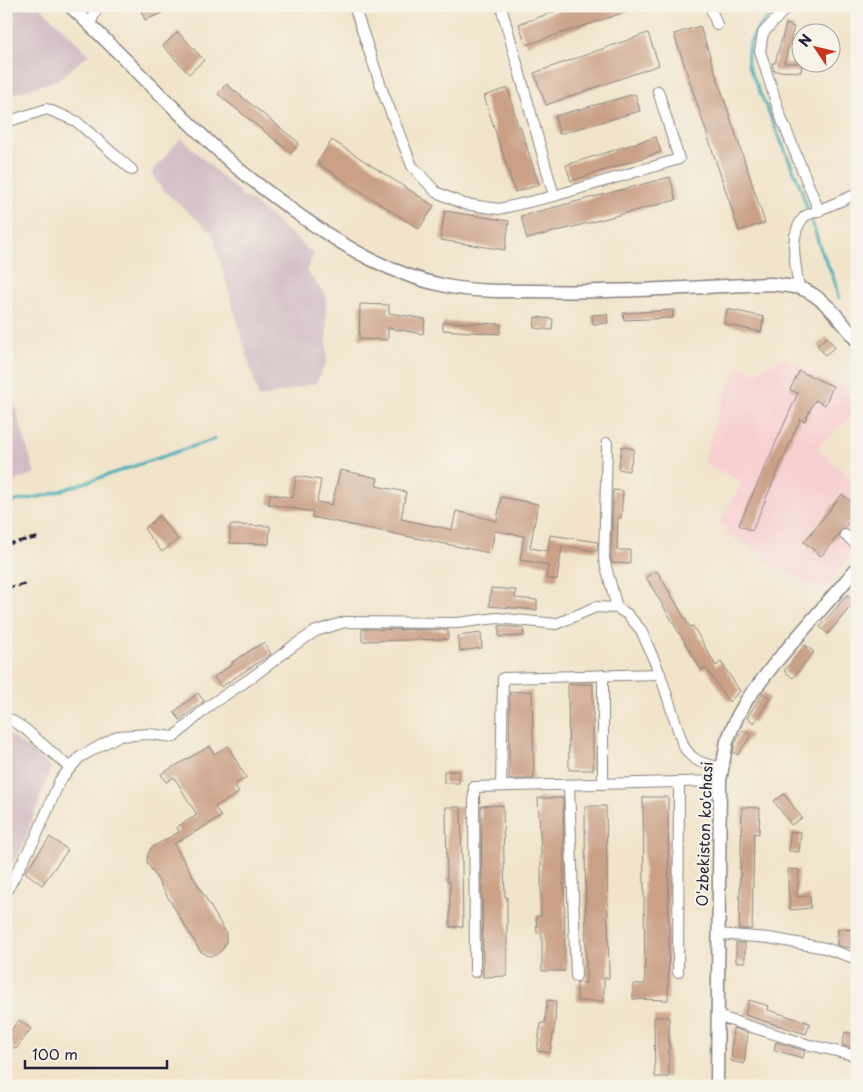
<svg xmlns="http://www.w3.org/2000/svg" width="863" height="1092" font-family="'Playpen Sans',sans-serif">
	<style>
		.built { fill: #f7cfd0 }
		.industrial { fill: #d2bdc5 }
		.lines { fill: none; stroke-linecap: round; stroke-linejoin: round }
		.stream { stroke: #3fafb8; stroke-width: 3 }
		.building { fill: #caa087 }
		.minor-casing { stroke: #8a8382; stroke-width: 12 }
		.major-casing { stroke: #8a8382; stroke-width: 15 }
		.minor { stroke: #fff; stroke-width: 10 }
		.major { stroke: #fff; stroke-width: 12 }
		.rail { stroke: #22223b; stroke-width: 3; stroke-dasharray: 8 4; stroke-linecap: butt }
		.labels { text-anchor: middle; stroke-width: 4.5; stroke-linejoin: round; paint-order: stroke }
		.street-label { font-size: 15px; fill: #22223b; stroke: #f7f3e8 }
	</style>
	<rect width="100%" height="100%" fill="#f7f3e8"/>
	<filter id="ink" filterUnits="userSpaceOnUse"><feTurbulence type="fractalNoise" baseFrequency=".02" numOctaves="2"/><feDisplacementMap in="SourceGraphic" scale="10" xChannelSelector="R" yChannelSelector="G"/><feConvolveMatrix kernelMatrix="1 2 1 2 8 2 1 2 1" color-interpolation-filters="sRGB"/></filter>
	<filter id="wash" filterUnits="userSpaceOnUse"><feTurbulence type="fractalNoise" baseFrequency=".0096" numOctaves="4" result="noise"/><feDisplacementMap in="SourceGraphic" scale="20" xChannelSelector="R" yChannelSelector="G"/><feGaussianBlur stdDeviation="1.12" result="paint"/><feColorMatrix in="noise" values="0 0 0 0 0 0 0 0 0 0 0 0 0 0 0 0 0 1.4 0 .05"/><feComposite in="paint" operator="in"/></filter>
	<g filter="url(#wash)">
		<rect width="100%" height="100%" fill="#f1e4ca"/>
		<path class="built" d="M783 357 837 386 840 384 857 403V410L817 448 857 485V547L824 590 761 560 764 553 724 533 727 527 720 523 742 482 704 463 717 415 735 372 746 367 753 374Z"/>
		<g class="industrial">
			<path d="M6 6H39L89 54 59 79 6 96Z"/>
			<path d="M181 138 245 198 247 197 314 254 306 271 326 296 327 361 316 383 259 398 212 233 162 189 151 173Z"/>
			<path d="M6 378 35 473 6 484Z"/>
			<path d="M6 732 51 767 21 851 6 872Z"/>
		</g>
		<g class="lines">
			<g class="stream">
				<path d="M778 6C761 26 745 36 748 65L799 183 821 250 833 276 839 298"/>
				<path d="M6 503 48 495 215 439"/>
			</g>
		</g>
		<g id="blocks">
			<g class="building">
				<path d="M139 6H159L162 13 145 20Z"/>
				<path d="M571 6H638V8L526 45 519 24Z"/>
				<path d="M786 24 794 27 784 63H802L801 72 774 71 772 63H775Z"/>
				<path d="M700 26 765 223 739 231 674 34Z"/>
				<path d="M178 32 204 60 189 74 163 46Z"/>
				<path d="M648 33 659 65 546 105 534 73Z"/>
				<path d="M226 84 299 143 291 153 218 94Z"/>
				<path d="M508 88 518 126H520L539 185 515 192 484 96Z"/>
				<path d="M635 94 640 111 559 134 555 116Z"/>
				<path d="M656 137 661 152 571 181 566 165Z"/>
				<path d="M332 140 434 206 419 229 317 163Z"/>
				<path d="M670 177 676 200 527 239 521 216Z"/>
				<path d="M445 211 509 221 505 250 440 240Z"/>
				<path d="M360 304 389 305V313L425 319 423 334 388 328V340L359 339Z"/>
				<path d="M727 309 764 317 761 332 724 324Z"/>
				<path d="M673 310V318L624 320 623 313Z"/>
				<path d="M607 314 608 323 593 324 592 315Z"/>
				<path d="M535 317 553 319 552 330 534 328Z"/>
				<path d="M443 322 501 324 500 334 443 330Z"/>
				<path d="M827 337 835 347 825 355 817 345Z"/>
				<path d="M799 371 833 386 825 405 815 400 805 421 800 419 752 531 739 525 798 393 790 390Z"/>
				<path d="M622 446 634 449 629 471 618 469Z"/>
				<path d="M340 470 378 478 376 486 406 492 401 519 452 530 456 511 497 521 501 497 538 504 530 548 548 551 550 535 598 542 597 551 562 546 557 580 546 578 548 565 520 560 524 536 495 531 490 553 312 517 313 512 268 504 270 494 293 498 296 476 321 480 317 502 332 505Z"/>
				<path d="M613 490 623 491 621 518H618L617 550H630V564L612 563 611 558Z"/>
				<path d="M842 494 857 506V512L821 556 804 542Z"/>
				<path d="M159 516 178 539 162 552 144 529Z"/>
				<path d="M230 525 270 526 269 544 230 543Z"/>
				<path d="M657 571 690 627 693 626 716 666 721 662 740 691 729 702 706 668 701 670 646 577Z"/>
				<path d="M491 588 516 590 515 598 537 600V610L489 606Z"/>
				<path d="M847 595 855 601 828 634 820 627Z"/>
				<path d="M499 626 523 628 524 636 499 637Z"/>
				<path d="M362 629 448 630V639L362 641Z"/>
				<path d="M481 633 482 648 460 651 458 636Z"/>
				<path d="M264 642 271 654 221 687 214 677 233 664 232 662Z"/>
				<path d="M805 645 814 652 793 678 784 671Z"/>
				<path d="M568 684H593V770H569Z"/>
				<path d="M532 691 534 779H509L510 692Z"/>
				<path d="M198 693 204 701 180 720 174 712Z"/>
				<path d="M763 693 770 698 754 723 747 718Z"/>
				<path d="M743 730 751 735 738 755 733 752 735 743Z"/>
				<path d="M210 746 214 754 228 746 246 778 234 785 239 793 215 807 221 817 174 844 226 933V942L223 949 216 955 209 956 200 951 147 862 148 854 151 848 179 832 177 827 197 815 174 777 166 782 161 774Z"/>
				<rect x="444" y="771" width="15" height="12"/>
				<path d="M784 794 802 818 791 825 774 801Z"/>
				<path d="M643 797H668L669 936 668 1000 633 999V984H645Z"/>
				<path d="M538 798H563L565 971H542V933H537L536 916H541V850Z"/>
				<path d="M503 805 504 865 505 897H507V976L483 977 481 806Z"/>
				<path d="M585 806H606L609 978H604V1001H577V983H586Z"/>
				<path d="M446 807H461L463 927H450V881L447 882Z"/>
				<path d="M742 807 760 808 759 834 754 833 752 929H739Z"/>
				<path d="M790 832H801L799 852 789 851Z"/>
				<path d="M50 837 68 850 42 885 25 872Z"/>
				<path d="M788 869 799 870 797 897 810 896 811 908 790 910 788 885Z"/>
				<path d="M838 929 857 930V948L844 947 837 945Z"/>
				<rect x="736" y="943" width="9" height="19"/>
				<path d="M547 1000 556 1001 555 1024 550 1053 537 1051 541 1023H545Z"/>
				<path d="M749 1000 769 1006 768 1010 810 1023 806 1034 745 1015Z"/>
				<path d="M654 1017H669V1077H655Z"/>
				<path d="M19 1020 31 1029 16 1049 6 1041V1036Z"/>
				<path d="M733 1028 748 1033 744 1064 731 1061Z"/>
				<path d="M845 1032 857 1035V1049L842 1045Z"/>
				<path d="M776 1042 805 1051 803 1058 774 1050Z"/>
			</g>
		</g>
	</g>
	<g filter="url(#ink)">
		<use href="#blocks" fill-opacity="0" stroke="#8a8382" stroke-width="1"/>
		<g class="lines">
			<g class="minor-casing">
				<g id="minor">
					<path d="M354 6 384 95 412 166 436 192 464 204 499 209 554 196 679 159 658 91"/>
					<path d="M501 6 554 196"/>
					<path d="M710 6 717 25"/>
					<path d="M788 6 763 33 760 51 780 115 819 211"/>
					<path d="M90 24 98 6"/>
					<path d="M6 122 47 109 76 121 132 170"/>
					<path d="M799 288C796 266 787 234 805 216L857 194"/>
					<path d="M607 443 604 559 617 608"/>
					<path d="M845 535 857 545"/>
					<path d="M6 717 24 728 70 768"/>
					<path d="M603 784V675"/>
					<path d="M569 785 576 976"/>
					<path d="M501 786 503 678 660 674"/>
					<path d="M6 892 36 837 60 780 80 757 118 736 149 734 174 737 210 705 251 678 293 646 316 631 345 622 457 623 497 618 556 624 596 607 617 608 627 614 641 630 660 674 683 745C693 763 703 763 722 768"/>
					<path d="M718 934 769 938 825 948 857 959"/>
					<path d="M475 972 474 787 720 781"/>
					<path d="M678 972 679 783"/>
					<path d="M717 1016 806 1044 857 1056"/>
				</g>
			</g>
			<g class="major-casing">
				<g id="major">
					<path d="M70 6C126 58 178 115 235 166 256 184 280 201 302 217 346 248 392 275 446 286 475 292 505 291 534 291 613 293 692 287 771 284 780 285 790 286 799 288 822 294 843 323 857 341"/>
					<path d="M717 1086 720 781 727 741 738 715 748 698 775 663 857 568"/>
				</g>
			</g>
			<use href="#minor" class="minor"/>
			<use href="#major" class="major"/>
			<g class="rail">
				<path d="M6 544 41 537"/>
				<path d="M6 588 27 584"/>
			</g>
		</g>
	</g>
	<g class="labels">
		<g class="street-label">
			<text transform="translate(705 834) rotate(-88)" y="5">O'zbekiston ko'chasi</text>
		</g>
	</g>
	<rect width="863" height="1092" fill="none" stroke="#f7f3e8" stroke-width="25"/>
	<g transform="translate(816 48) rotate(305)"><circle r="24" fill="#f7f3e8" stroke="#a29fa3"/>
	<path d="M0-4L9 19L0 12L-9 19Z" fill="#c8321e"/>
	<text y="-8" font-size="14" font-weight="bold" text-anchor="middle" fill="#22223b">N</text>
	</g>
	<path d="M25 1060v8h142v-8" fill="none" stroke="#22223b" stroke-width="2.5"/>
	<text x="32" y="1060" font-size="15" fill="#22223b" stroke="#f7f3e8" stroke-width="4" paint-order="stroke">100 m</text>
</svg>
